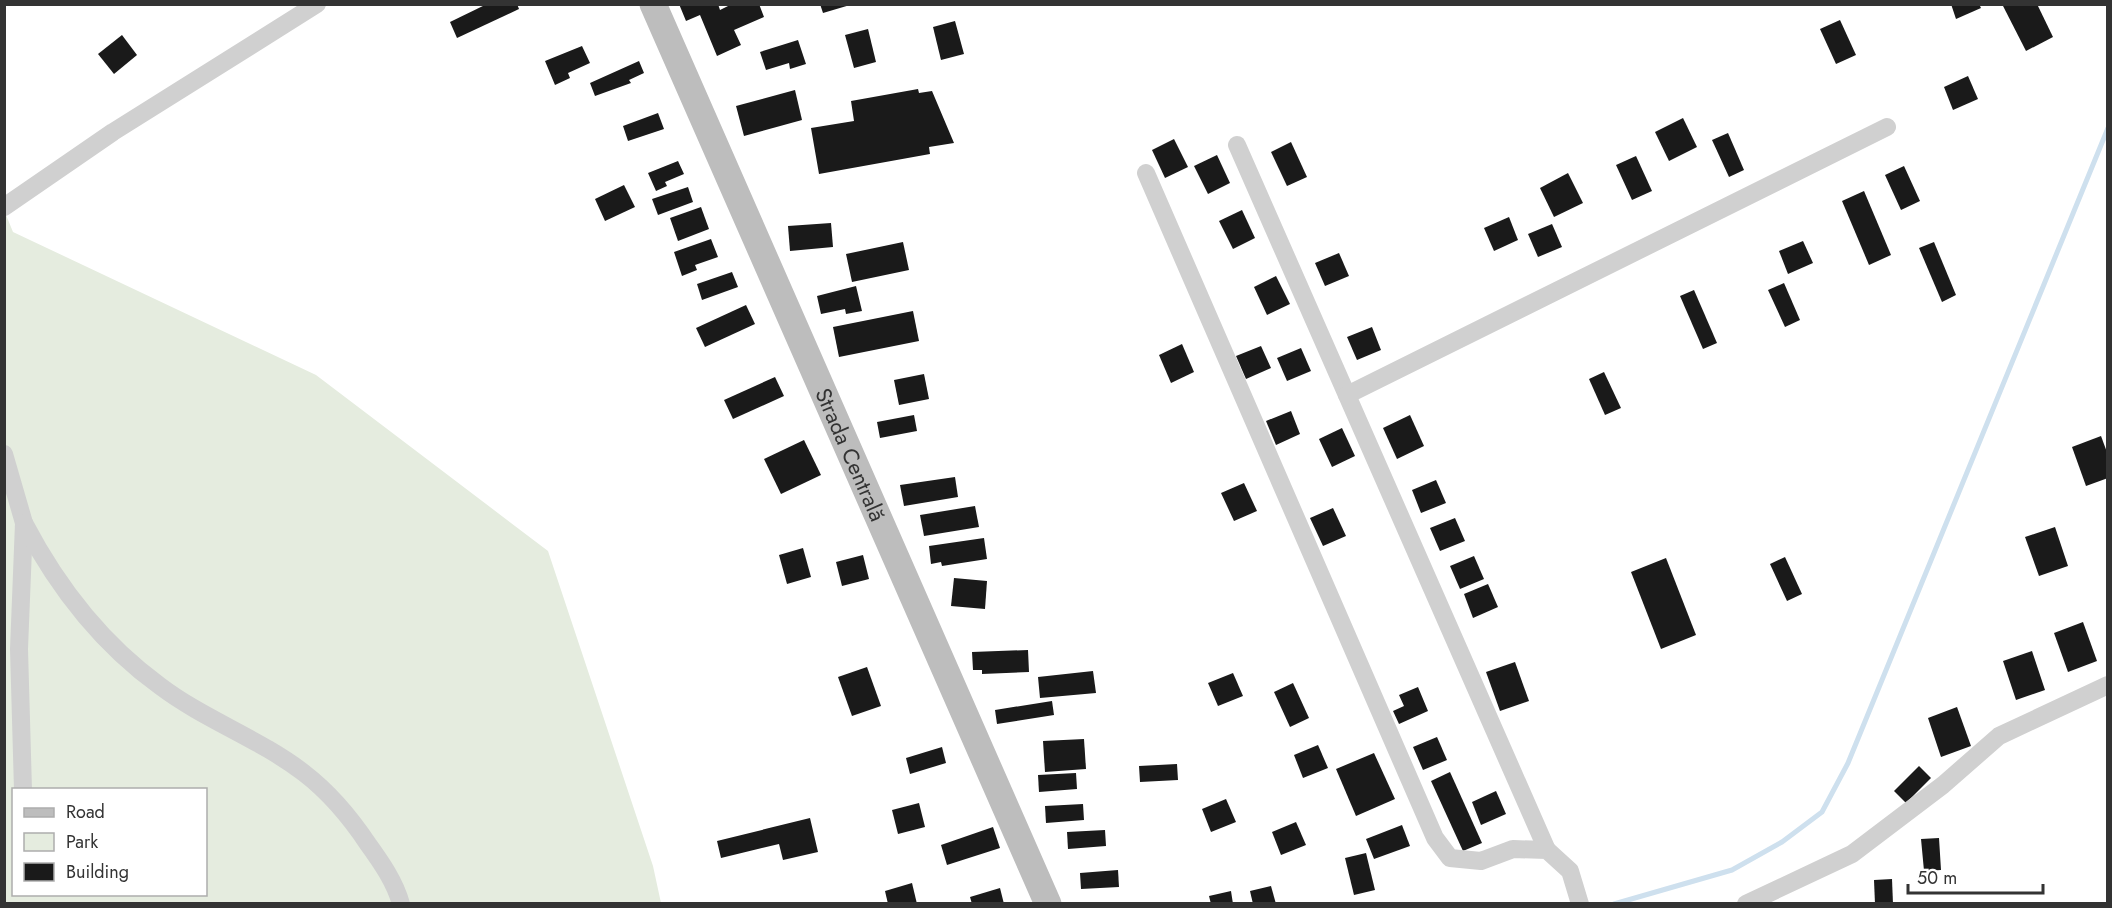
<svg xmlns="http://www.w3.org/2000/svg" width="2112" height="908" viewBox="0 0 2112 908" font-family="Jost,sans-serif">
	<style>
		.green { fill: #e5ecdf; fill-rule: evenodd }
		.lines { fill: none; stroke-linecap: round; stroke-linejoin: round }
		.stream { stroke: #cee0ee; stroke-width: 5 }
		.building { fill: #1a1a1a }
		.minor { stroke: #d0d0d0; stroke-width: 18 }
		.secondary { stroke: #bdbdbd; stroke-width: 27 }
		.labels { text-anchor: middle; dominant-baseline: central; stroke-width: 6; stroke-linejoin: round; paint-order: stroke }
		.street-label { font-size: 22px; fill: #333; stroke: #fff }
	</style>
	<rect width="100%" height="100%" fill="#fff"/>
	<!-- green -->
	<path class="green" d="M4 210 13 232 316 375 548 551 653 866 661 903H5ZM14 790H206V894H14Z"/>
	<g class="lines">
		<!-- stream -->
		<polyline class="stream" points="1614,904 1732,870 1782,842 1822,812 1848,763 2108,128"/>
	</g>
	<!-- building -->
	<g class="building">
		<polygon points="487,4 517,4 519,9 457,38 450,22"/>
		<polygon points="679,4 718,4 720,10 732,4 759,4 764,17 734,30 741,45 717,56 700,15 686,21"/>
		<polygon points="820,4 850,4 850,5 823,13"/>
		<polygon points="1951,4 1979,4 1981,8 1956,19"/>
		<polygon points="2002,4 2037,4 2053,37 2026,51"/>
		<polygon points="1840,20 1856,55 1836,64 1820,29"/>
		<polygon points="955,21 964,54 941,60 933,27"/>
		<polygon points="868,29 876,62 854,68 845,35"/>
		<polygon points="122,35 137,55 114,74 98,54"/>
		<polygon points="798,40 806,64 790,69 789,63 766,70 760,52"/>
		<polygon points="582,46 590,63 568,73 570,78 555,85 545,61"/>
		<polygon points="639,61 644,73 629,80 631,83 595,96 590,83"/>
		<polygon points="1968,76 1978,99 1953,110 1944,87"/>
		<polygon points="918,89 919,93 932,91 954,143 929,147 930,154 819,174 811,128 854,121 851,101"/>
		<polygon points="795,90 802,120 744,136 736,106"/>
		<polygon points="658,113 664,129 628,141 623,126"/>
		<polygon points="1683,118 1697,147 1669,161 1655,132"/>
		<polygon points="1728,133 1744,170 1729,177 1712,140"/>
		<polygon points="1174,139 1188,167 1165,178 1152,150"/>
		<polygon points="1291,142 1307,177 1287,186 1271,152"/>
		<polygon points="1217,155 1230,183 1208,194 1194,166"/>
		<polygon points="1636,156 1652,191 1632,200 1616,165"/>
		<polygon points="678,161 684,174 665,182 667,186 656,191 648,173"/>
		<polygon points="1904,166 1920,201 1901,210 1885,175"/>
		<polygon points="1568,173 1583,203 1554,217 1540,188"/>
		<polygon points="624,185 635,207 605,221 595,199"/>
		<polygon points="688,187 693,202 658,215 652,199"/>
		<polygon points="1864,191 1891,255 1869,265 1842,201"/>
		<polygon points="701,207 709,229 678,241 670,218"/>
		<polygon points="1242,210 1255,238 1233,249 1219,221"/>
		<polygon points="1509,217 1518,240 1494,251 1484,228"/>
		<polygon points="831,223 833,247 790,251 788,226"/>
		<polygon points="1552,224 1562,247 1538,257 1528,234"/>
		<polygon points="711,239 718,257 695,265 697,270 682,276 674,252"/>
		<polygon points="1803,241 1813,263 1788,274 1779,251"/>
		<polygon points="903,242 909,270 852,282 846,254"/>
		<polygon points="1934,242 1956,295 1942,302 1919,248"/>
		<polygon points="1339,253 1349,276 1325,286 1315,263"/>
		<polygon points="732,272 738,287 702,300 697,284"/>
		<polygon points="1276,276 1290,304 1267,315 1254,287"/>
		<polygon points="1784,283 1800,320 1785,327 1768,290"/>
		<polygon points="856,286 862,311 846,314 845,309 821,314 817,296"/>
		<polygon points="1694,290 1717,343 1703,349 1680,296"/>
		<polygon points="746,305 755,324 705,347 696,328"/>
		<polygon points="913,311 919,341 839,357 833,327"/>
		<polygon points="1372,327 1381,350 1357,360 1347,337"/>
		<polygon points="1182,344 1194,372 1171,383 1159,355"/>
		<polygon points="1261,346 1271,368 1246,379 1236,356"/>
		<polygon points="1301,348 1311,371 1287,381 1277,358"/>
		<polygon points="1604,372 1621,408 1605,415 1589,379"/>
		<polygon points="924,374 929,399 899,405 894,380"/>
		<polygon points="775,377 784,396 733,419 724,400"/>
		<polygon points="1291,411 1300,434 1276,445 1266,421"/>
		<polygon points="914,415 917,431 880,438 877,422"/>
		<polygon points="1410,415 1424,446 1397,459 1383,428"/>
		<polygon points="1342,428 1355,456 1332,467 1319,439"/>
		<polygon points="2101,436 2108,455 2108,478 2086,486 2072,447"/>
		<polygon points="804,440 821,475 781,494 764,459"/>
		<polygon points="955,477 958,497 904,506 900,485"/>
		<polygon points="1436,480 1446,503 1421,513 1412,490"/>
		<polygon points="1244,483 1257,511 1234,521 1221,493"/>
		<polygon points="975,506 979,527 924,536 920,515"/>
		<polygon points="1333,508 1346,536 1323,546 1310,518"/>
		<polygon points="1455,518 1465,541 1440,551 1430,528"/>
		<polygon points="2055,527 2068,566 2039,576 2025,537"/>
		<polygon points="984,538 987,559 942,566 941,562 931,564 929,546"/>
		<polygon points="803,548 811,577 787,584 779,555"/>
		<polygon points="863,555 869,579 842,586 836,562"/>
		<polygon points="1474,556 1484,579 1460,589 1450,566"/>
		<polygon points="1785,557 1802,594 1787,601 1770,564"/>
		<polygon points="1666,558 1696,635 1661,649 1631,572"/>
		<polygon points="954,578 987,581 985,609 951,606"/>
		<polygon points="1488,584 1498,607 1473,618 1464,594"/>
		<polygon points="2083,622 2097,661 2068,672 2054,633"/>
		<polygon points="1028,650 1029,672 982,674 982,670 973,670 972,652"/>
		<polygon points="2032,651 2045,690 2016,700 2003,661"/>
		<polygon points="1515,662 1529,701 1500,711 1486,672"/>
		<polygon points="867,667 881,706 852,716 838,677"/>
		<polygon points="1093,671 1096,693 1040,698 1038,677"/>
		<polygon points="1233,673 1243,696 1218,706 1208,683"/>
		<polygon points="1293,683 1309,718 1290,727 1274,692"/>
		<polygon points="1418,687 1428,711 1399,724 1393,711 1404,706 1399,695"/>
		<polygon points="1052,701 1054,715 997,724 995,710"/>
		<polygon points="1957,707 1971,746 1941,757 1928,718"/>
		<polygon points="1437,737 1447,760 1423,770 1413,747"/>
		<polygon points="1084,739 1086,769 1045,772 1043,741"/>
		<polygon points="1318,745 1328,768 1303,778 1294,755"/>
		<polygon points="942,747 946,763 910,774 906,758"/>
		<polygon points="1374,753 1395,799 1356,816 1336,769"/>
		<polygon points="1177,764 1178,780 1140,782 1139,766"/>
		<polygon points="1919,766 1931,778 1906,803 1894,791"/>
		<polygon points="1450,772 1482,843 1463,851 1431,781"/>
		<polygon points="1076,773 1077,789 1039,792 1038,775"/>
		<polygon points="1496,791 1506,814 1481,825 1472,802"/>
		<polygon points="1226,799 1236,822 1211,832 1202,809"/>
		<polygon points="919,803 925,827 898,834 892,810"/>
		<polygon points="1083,804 1084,820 1046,823 1045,806"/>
		<polygon points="810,818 818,852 783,860 779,844 721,858 717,841"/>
		<polygon points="1296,822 1306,845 1281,855 1272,832"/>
		<polygon points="1402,825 1410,846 1374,859 1366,839"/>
		<polygon points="993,827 1000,848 947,865 941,845"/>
		<polygon points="1105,830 1106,846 1068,849 1067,832"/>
		<polygon points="1939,838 1941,870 1924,871 1921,839"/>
		<polygon points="1366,853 1375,890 1354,895 1345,858"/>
		<polygon points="1118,870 1119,887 1081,889 1080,873"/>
		<polygon points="1892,879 1893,904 1875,904 1874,880"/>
		<polygon points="912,883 917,904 888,904 885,891"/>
		<polygon points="1271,886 1276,904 1253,904 1250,891"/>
		<polygon points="1000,888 1004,904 972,904 970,897"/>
		<polygon points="1231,891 1233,904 1211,904 1209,896"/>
	</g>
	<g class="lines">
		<!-- minor -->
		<g class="minor">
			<polyline points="1237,145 1547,850"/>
			<polyline points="1146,173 1435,838 1450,858 1481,861 1513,849 1547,850 1570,871 1580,904"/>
			<polyline points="4,207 113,132 317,4"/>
			<polyline points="1347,395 1887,127"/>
			<polyline points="4,454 24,523 19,649 23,790"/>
			<path d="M24 523C57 586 102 644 160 686 205 720 260 739 304 773 330 793 350 817 368 844 381 862 395 882 401 904"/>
			<polyline points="1746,904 1852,854 1943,785 1999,736 2108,685"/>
		</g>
		<!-- secondary -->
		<path class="secondary" id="s1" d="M653 4 1048 904"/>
	</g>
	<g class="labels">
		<!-- street labels -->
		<g class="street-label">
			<text stroke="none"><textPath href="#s1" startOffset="492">Strada Centrală</textPath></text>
		</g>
	</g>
	<!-- border -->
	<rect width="2112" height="908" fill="none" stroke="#333333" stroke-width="12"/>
	<!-- legend -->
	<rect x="12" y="788" width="195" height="108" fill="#ffffff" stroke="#adadad" stroke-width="1.5"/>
	<rect x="24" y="808" width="30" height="9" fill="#bdbdbd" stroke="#adadad" stroke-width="1.5"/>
	<text x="66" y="818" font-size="18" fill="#333333">Road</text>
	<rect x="24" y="833" width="30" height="18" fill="#e5ecdf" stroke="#adadad" stroke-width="1.5"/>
	<text x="66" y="848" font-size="18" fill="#333333">Park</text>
	<rect x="24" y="863" width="30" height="18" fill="#1a1a1a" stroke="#adadad" stroke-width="1.5"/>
	<text x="66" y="878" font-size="18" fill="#333333">Building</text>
	<!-- scale -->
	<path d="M1908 884v9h135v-9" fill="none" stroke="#333333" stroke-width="3"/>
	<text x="1917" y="884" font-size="18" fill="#333333" stroke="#ffffff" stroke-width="4.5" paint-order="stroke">50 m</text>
</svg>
